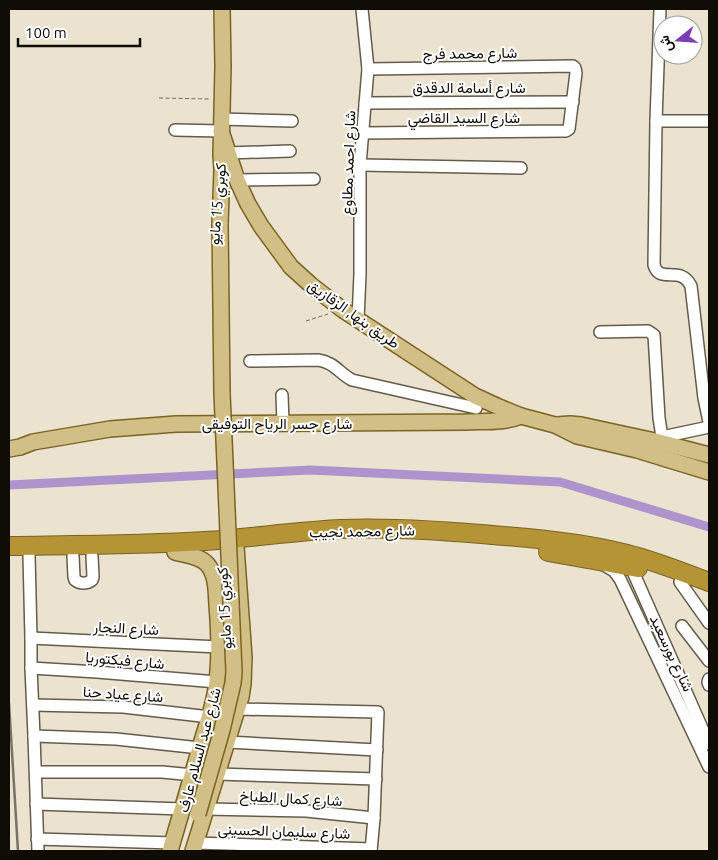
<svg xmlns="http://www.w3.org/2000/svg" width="718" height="860" viewBox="0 0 718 860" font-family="Ubuntu,Vazirmatn,sans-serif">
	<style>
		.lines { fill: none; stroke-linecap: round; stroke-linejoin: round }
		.canal { stroke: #ae94cd; stroke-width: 9 }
		.minor-casing { stroke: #635c4b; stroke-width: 14 }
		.major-casing { stroke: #7a6425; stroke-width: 18 }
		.highway-casing { stroke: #7a6425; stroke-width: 20 }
		.path { stroke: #726d61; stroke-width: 1; stroke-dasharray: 4 2.5; stroke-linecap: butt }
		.minor { stroke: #fff; stroke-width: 11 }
		.major { stroke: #d2bf86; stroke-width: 15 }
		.highway { stroke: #b49435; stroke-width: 18 }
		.rail { stroke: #777265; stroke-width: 2.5 }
		.major-bridge-casing { stroke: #7a6425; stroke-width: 18; stroke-linecap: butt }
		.major-bridge { stroke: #d2bf86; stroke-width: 15 }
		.labels { text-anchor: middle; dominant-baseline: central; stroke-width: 4; stroke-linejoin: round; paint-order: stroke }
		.street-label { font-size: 15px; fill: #0f0c06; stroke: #fff }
	</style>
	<rect width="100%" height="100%" fill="#ebe3cf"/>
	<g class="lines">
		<!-- canal -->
		<polyline class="canal" points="9,485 310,470 560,482 709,527"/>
		<!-- minor casing -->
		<g class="minor-casing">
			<g id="minor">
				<path d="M660 9 656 121 654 265C660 285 680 264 691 286L704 398 709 422"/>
				<polyline points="365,103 573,102"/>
				<polyline points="221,119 292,121"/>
				<polyline points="656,121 709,121"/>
				<polyline points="175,130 221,131"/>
				<polyline points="363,133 566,131 569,129 576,73 575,68 573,66 368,69"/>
				<polyline points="228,153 290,151"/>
				<polyline points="360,165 521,168"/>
				<polyline points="237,180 314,179"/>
				<polyline points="358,320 360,274 360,165 368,69 362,9"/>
				<polyline points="600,332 648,331 654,335 659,418 662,437"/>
				<path d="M250 361 318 360C334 362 339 373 352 380L476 408"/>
				<polyline points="282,395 283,423"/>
				<polyline points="661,442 662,437 709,427"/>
				<polyline points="29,555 31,638 31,668 34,736 38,851"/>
				<path d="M73 556 74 577 75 580C80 584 87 584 92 580L93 577 92 556"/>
				<polyline points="604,565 614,571 620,579 709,767"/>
				<polyline points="631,567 709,744"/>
				<polyline points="680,582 709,623"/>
				<polyline points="682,626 709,661"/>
				<polyline points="31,638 219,647"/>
				<polyline points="31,668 97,672 217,682"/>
				<polyline points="709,679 708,682 709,685"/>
				<polyline points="33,705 123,707 210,717"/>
				<polyline points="238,709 378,712 374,818 371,851"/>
				<polyline points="34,736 116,739 200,748"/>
				<polyline points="227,742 377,750"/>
				<polyline points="36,772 162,772 193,775"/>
				<polyline points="218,774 376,779"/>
				<polyline points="36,804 183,809"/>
				<polyline points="206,809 306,811 374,818"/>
				<polyline points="37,839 173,843"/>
				<polyline points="196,843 371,849"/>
			</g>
		</g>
		<!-- major casing -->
		<g class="major-casing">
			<g id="major">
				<polyline points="221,131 237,180 248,204 261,226 291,267 311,285 343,310 475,396 499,407 521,416 555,425 577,436 637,450 709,472"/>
				<polyline points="220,224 222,170 221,155 223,66 222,9"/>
				<polyline points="557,425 570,424 581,425 655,441 709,455"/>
				<path d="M9 449 20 447 33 442 110 429 176 424 466 422C484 421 504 423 521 416"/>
				<path d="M170 851C180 817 190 782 200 748 206 726 215 704 217 681 220 656 219 630 217 605 216 591 217 575 207 564 200 556 186 555 175 552"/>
				<polyline points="193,851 241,697 243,684 244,657 236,547"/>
			</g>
		</g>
		<!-- highway casing -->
		<g class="highway-casing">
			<g id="highway">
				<path d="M9 546C74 545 140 545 205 541 251 538 296 531 341 529 395 527 450 531 504 536 544 539 588 544 627 554 655 561 682 572 709 582"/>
				<polyline points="548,552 638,568"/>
			</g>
		</g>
		<!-- path -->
		<g class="path">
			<polyline points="159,98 211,99"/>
			<polyline points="306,321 328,314"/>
		</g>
		<!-- minor -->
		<use href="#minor" class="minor"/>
		<!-- major -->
		<use href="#major" class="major"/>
		<!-- highway -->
		<use href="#highway" class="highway"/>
		<!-- rail -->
		<polyline class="rail" points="9,703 18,851"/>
		<!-- major-bridge casing -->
		<g class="major-bridge-casing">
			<polyline id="major-bridge" points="198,814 222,730 233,683 234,672 222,393 220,224"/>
		</g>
		<!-- major-bridge -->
		<use href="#major-bridge" class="major-bridge"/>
	</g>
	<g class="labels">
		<!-- street labels -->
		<g class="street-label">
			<text transform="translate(470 53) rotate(-1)">شارع محمد فرج</text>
			<text x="469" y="87">شارع أسامة الدقدق</text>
			<text x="464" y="117">شارع السيد القاضي</text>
			<text transform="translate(348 163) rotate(-88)">شارع احمد مطاوع</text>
			<text transform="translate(217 204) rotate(-85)">كوبري 15 مايو</text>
			<text transform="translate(354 314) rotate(35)">طريق بنها, الزقازيق</text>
			<text x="277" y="423">شارع جسر الرياح التوفيقى</text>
			<text transform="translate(362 531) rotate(-1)">شارع محمد نجيب</text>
			<text transform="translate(224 608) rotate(-93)">كوبري 15 مايو</text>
			<text transform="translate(126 628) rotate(3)">شارع النجار</text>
			<text transform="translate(672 653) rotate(65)">شارع بورسعيد</text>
			<text transform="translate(125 660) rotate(5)">شارع فيكتوريا</text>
			<text transform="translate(123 694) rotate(4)">شارع عياد حنا</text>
			<text transform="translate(199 750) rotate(-75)">شارع عبد السلام عارف</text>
			<text transform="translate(291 798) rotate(3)">شارع كمال الطباخ</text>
			<text transform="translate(284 831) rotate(2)">شارع سليمان الحسينى</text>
		</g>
	</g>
	<!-- border -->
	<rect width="718" height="860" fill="none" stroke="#0f0c06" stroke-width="20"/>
	<!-- north arrow -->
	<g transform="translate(678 40) rotate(253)"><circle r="24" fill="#ffffff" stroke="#9f9e9b"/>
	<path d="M0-4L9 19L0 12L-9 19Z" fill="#7c3eb3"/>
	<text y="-8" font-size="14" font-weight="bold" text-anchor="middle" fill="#0f0c06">ش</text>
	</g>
	<!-- scale -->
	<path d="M18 38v8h122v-8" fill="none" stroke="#0f0c06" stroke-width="2.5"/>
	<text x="25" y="38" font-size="15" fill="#0f0c06" stroke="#ffffff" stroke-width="4" paint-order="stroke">100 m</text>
</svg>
